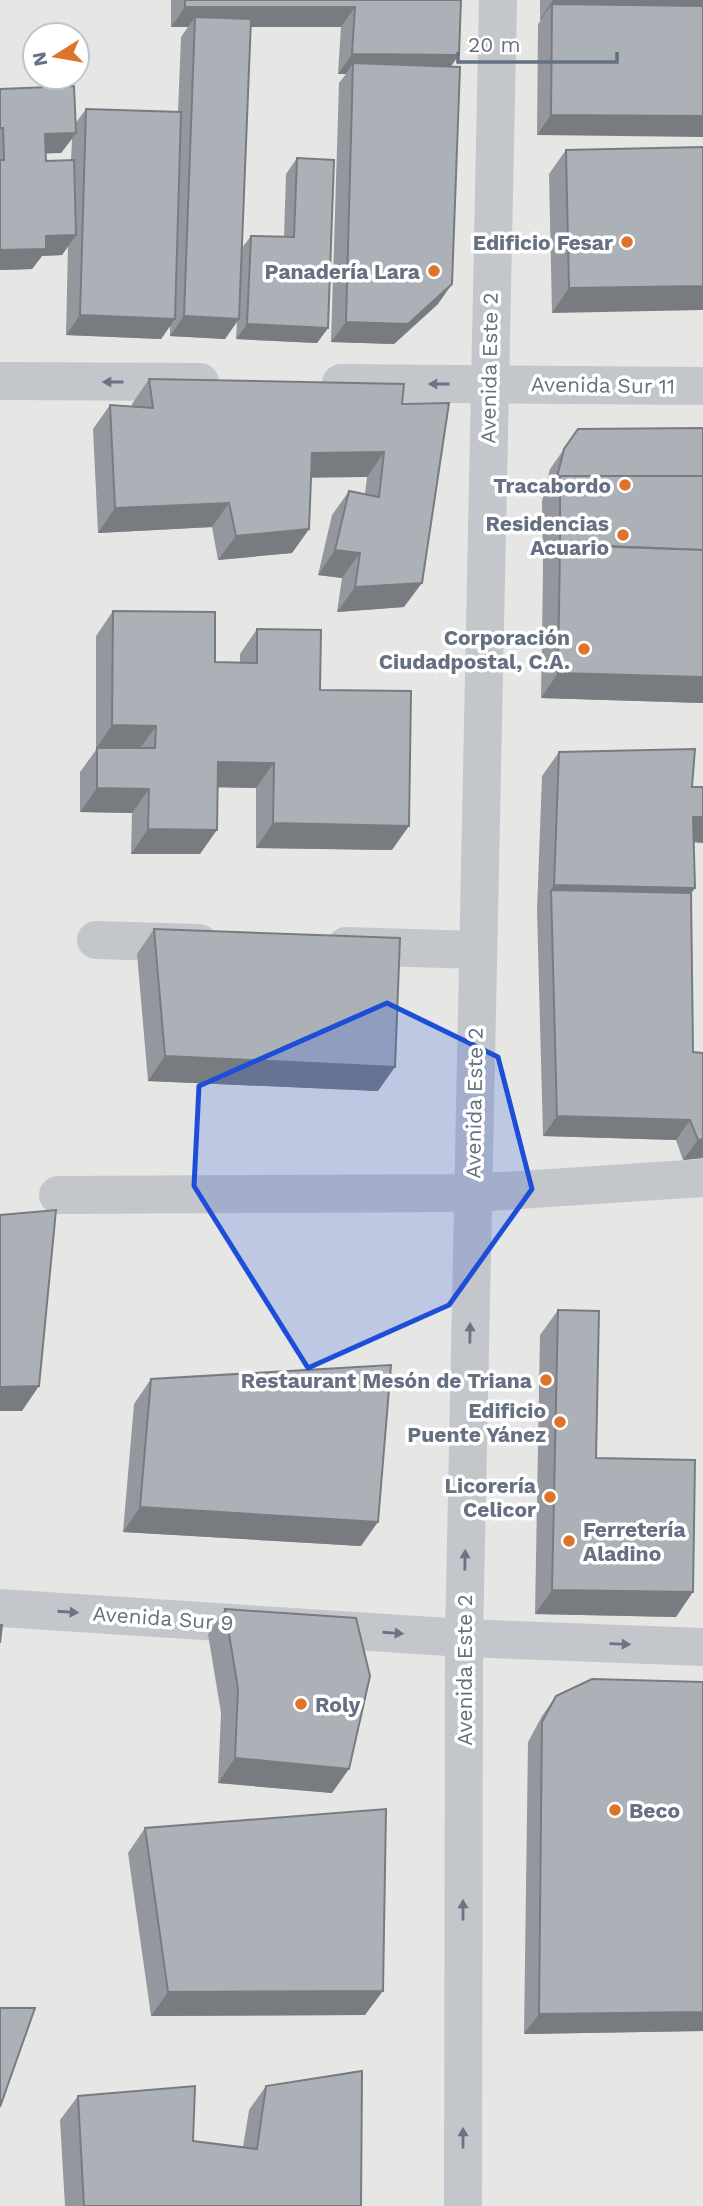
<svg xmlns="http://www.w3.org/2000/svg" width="703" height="2206" viewBox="0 0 703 2206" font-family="'Work Sans',sans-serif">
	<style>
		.built { fill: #e6e6e5; fill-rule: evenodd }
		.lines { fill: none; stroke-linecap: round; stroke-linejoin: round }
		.minor { stroke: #c3c6ca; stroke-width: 38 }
		.wall { fill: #94989e; fill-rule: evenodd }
		.shaded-wall { fill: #787c81 }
		.building { fill: #acb1b8; stroke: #787c81; stroke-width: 2 }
		.oneway { fill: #6a7486 }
		.marked { fill: #1d4ed8; fill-opacity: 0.2; stroke: #1d4ed8; stroke-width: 5; stroke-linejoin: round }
		.poi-dot { fill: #de732a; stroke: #fff; stroke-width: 2.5 }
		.labels { text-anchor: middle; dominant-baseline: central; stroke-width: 7; stroke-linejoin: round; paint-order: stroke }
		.poi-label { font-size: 21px; font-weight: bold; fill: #657082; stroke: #fff; text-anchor: end }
		.street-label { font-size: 21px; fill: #657082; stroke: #fff }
	</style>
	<rect width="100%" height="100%" fill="#f5f6f2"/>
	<!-- built -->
	<path class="built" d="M0 0H703V2206H0ZM35 35H77V77H35Z"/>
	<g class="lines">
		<!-- minor -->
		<g class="minor">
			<polyline points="0,381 200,382"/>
			<polyline points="341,383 703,386"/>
			<polyline points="96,940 199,943"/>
			<polyline points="346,946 477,950"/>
			<polyline points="58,1195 473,1193 703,1178"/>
			<polyline points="0,1608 464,1638 703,1647"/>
			<polyline points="463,2206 464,1638 498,0"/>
		</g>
	</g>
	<!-- wall -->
	<g class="wall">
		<path d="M171 0H461L451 67 438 304 394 344 331 342 339 83 346 74H338L341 27H251L241 249 251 236 284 237 286 174 297 158 328 328 317 343 236 339 237 321 225 339 170 336V326L161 339 66 335 68 246 62 255 42 256 32 269 0 270V89L75 124 86 109 178 112 181 37 188 27H171ZM72 139 71 160 46 161V153H61Z"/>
		<polygon points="540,0 703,0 537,135 538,24 541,20 540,20"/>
		<polygon points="703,147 552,313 549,174 566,150"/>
		<polygon points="149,379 402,404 404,607 337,612 342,578 318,575 332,515 349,491 365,494 367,477 311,477 309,529 292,553 218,560 212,527 98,533 93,429 110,405 132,406 132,404"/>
		<polygon points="578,429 703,703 541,698 543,569 542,501 550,469"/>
		<polygon points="113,611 215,662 240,662 240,654 257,629 320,690 392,850 256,848 256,788 218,787 200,854 131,854 132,813 80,812 80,772 96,750 96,636"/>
		<polygon points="559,752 692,787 695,888 691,893 693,1052 703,1158 683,1160 676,1140 543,1136 537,910 542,776"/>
		<polygon points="154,929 378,1091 148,1081 137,954"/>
		<polygon points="558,1310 596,1458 676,1617 535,1614 540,1335"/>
		<polygon points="151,1379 361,1546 123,1532 134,1404"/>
		<polygon points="225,1609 332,1793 218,1783 221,1713 208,1634"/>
		<polygon points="556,1696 703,2031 524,2034 528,1742 542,1716"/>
		<polygon points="145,1828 365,2015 151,2016 128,1853"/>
		<polygon points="266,2086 361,2206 65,2206 60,2120 78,2096 193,2141 243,2147 249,2110"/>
	</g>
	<!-- shaded-wall -->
	<g class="shaded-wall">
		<polygon points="553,0 703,0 703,20 552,4 541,20 540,20"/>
		<polygon points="185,7 355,7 341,27 195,27 195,17 188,27 171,27"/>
		<polygon points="352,54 459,55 445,75 353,63 346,74 338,74"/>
		<polygon points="551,115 703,116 703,137 537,135"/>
		<polygon points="76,133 61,153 31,154 45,134"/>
		<polygon points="76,235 62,255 42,256 32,269 0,270 0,250 46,236"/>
		<polygon points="452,284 438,304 394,344 331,342 346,322"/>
		<polygon points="703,286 703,310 552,313 569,288"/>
		<polygon points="80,315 175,319 161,339 66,335"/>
		<polygon points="184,316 239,319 225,339 170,336"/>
		<polygon points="247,324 328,328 317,343 236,339"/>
		<polygon points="384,452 367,477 294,478 312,453"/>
		<polygon points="229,503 212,527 98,533 115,508"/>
		<polygon points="309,529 292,553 218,560 236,536"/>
		<polygon points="335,550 360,553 342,578 318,575"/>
		<polygon points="422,583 404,607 337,612 355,587"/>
		<polygon points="558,673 703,677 703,703 541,698"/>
		<polygon points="112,725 156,726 139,750 97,748 95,750"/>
		<polygon points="218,762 274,763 256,788 201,787"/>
		<polygon points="97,788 149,789 132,813 80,812"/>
		<polygon points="693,817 703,817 703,843 676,841"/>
		<polygon points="273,823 409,826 392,850 256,848"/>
		<polygon points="148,829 217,830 200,854 131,854"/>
		<polygon points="554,885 695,888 677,913 551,890"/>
		<polygon points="165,1056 395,1067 378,1091 148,1081"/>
		<polygon points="557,1116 690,1120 676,1140 543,1136"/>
		<polygon points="703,1139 703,1158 683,1160 698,1140"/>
		<polygon points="39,1386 22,1411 0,1411 0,1387"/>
		<polygon points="140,1507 378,1522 361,1546 123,1532"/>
		<polygon points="552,1590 693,1592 676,1617 535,1614"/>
		<polygon points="235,1758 349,1769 332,1793 218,1783"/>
		<polygon points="383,1991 365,2015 151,2016 168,1992"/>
		<polygon points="703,2012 703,2031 524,2034 539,2014"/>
	</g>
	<!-- building -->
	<g class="building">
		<polygon points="185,0 461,0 459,55 352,54 355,7 185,7"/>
		<polygon points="552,4 703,6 703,116 551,115"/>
		<polygon points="195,17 251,19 239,319 184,316"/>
		<polygon points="353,63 460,67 452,284 408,324 346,322"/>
		<polygon points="74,86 76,133 45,134 46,161 74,160 76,235 46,236 46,249 0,250 0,160 4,160 3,128 0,128 0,89"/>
		<polygon points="86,109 181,112 175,319 80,315"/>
		<polygon points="703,147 703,286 569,288 566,150"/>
		<polygon points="297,158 334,160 328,328 247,324 251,236 294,237"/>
		<polygon points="149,379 404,384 402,404 449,403 422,583 355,587 360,553 335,550 349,491 379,497 384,452 312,453 309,529 236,536 229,503 115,508 110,405 153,408"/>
		<polygon points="703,428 703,476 560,476 556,481 564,449 578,429"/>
		<polygon points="560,476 703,476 703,550 560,544"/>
		<polygon points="560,545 703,550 703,677 558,673"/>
		<polygon points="113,611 215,612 215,662 257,663 257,629 321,630 320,690 411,691 409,826 273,823 274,763 218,762 217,830 148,829 149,789 97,788 97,748 155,748 156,726 112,725"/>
		<polygon points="695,749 692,787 703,787 703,817 693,817 695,888 554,885 559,752"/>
		<polygon points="551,890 691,893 693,1052 703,1053 703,1139 698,1140 690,1120 557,1116"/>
		<polygon points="154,929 400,938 395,1067 165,1056"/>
		<polygon points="56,1210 39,1386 0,1387 0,1215"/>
		<polygon points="558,1310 599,1311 596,1458 695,1460 693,1592 552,1590"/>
		<polygon points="391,1365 378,1522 140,1507 151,1379"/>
		<polygon points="225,1609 356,1618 370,1676 349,1769 235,1758 238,1689"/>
		<polygon points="0,1625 2,1625 0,1643"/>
		<polygon points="592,1679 703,1682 703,2012 539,2014 542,1722 556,1696"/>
		<polygon points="386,1809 383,1991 168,1992 145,1828"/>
		<polygon points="0,2008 35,2008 0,2107"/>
		<polygon points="362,2071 361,2206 84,2206 78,2096 195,2086 193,2141 257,2149 266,2086"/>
	</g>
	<!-- one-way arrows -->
	<defs><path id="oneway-solid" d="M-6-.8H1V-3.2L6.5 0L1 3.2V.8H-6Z" transform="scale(1.75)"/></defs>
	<g class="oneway">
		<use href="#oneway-solid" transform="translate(113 382) rotate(-180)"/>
		<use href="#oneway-solid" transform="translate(439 384) rotate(-180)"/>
		<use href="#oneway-solid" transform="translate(470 1333) rotate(-89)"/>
		<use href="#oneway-solid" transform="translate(465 1560) rotate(-89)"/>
		<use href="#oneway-solid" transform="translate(68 1612) rotate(4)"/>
		<use href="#oneway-solid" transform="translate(393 1633) rotate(4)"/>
		<use href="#oneway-solid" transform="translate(620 1644) rotate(2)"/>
		<use href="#oneway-solid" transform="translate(463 1910) rotate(-90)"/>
		<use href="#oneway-solid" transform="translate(463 2138) rotate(-90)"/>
	</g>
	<!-- marked area -->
	<path class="marked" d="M387 1003 498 1057 532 1189 449 1305 308 1368 194 1186 199 1086Z"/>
	<!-- markers -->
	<g class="poi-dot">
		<circle cx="627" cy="242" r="7"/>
		<circle cx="434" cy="271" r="7"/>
		<circle cx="625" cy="485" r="7"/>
		<circle cx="623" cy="535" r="7"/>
		<circle cx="584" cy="649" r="7"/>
		<circle cx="546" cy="1380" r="7"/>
		<circle cx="560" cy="1422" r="7"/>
		<circle cx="550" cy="1497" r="7"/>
		<circle cx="569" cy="1541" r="7"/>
		<circle cx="301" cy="1704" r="7"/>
		<circle cx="615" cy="1810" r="7"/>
	</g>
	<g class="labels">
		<!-- poi labels -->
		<g class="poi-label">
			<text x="613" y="242">Edificio Fesar</text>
			<text x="420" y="271">Panadería Lara</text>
			<text x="611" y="485">Tracabordo</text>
			<text x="609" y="523">Residencias<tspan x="609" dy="24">Acuario</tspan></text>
			<text x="570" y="637">Corporación<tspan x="570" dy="24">Ciudadpostal, C.A.</tspan></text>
			<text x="532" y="1380">Restaurant Mesón de Triana</text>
			<text x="546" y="1410">Edificio<tspan x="546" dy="24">Puente Yánez</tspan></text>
			<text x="536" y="1485">Licorería<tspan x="536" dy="24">Celicor</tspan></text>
			<text x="583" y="1529" text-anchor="start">Ferretería<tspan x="583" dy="24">Aladino</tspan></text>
			<text x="315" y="1704" text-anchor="start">Roly</text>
			<text x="629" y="1810" text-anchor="start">Beco</text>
		</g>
		<!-- street labels -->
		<g class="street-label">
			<text transform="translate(489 368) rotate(-89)">Avenida Este 2</text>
			<text transform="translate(603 385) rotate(1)">Avenida Sur 11</text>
			<text transform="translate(474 1103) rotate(-89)">Avenida Este 2</text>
			<text transform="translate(163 1618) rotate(4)">Avenida Sur 9</text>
			<text transform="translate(464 1670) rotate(-90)">Avenida Este 2</text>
		</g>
	</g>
	<!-- north arrow -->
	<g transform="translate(56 56) rotate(259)"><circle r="33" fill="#ffffff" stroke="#c1c6cd" stroke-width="2"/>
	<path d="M0-5L12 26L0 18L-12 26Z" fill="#de732a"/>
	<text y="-10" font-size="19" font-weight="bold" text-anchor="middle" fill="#657082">N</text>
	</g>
	<!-- scale -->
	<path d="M458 52v10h159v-10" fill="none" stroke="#657082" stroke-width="3.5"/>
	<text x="468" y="52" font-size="21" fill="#657082" stroke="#ffffff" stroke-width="5" paint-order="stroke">20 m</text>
</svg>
